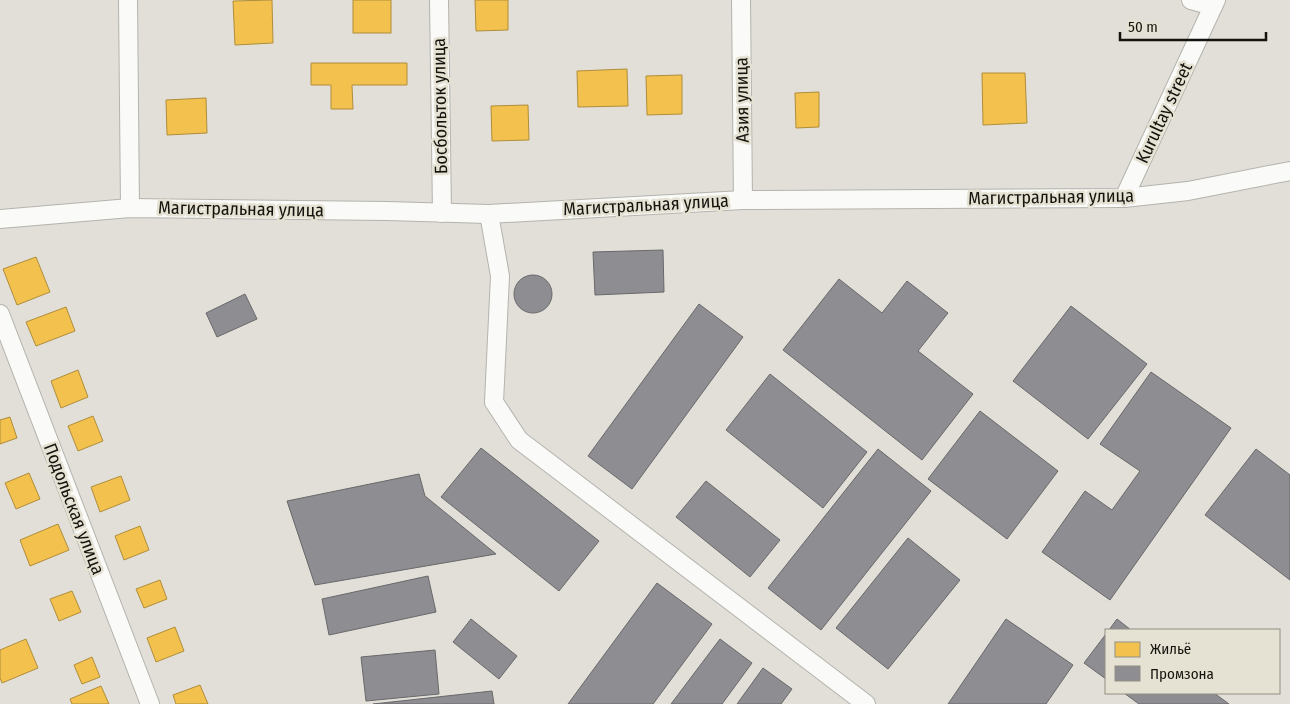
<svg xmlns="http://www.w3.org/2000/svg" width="1290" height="704" viewBox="0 0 1290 704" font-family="'Fira Sans Condensed',sans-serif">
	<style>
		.homes { fill: #f2c14e; stroke: #b08d3b }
		.industry { fill: #8d8d92; stroke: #69686a }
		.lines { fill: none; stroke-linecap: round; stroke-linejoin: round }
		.street-casing { stroke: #b4b3ad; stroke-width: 20 }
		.street { stroke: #fafaf9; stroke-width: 18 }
		.labels { text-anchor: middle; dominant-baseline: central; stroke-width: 5; stroke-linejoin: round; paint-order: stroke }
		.street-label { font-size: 18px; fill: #15130e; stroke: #e5e2d3 }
	</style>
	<rect width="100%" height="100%" fill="#e1dfd7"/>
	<!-- homes -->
	<g class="homes">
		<polygon points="272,0 273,43 235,45 233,1"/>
		<rect x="353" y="0" width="38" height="33"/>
		<polygon points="475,0 508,0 508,30 476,31"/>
		<polygon points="311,63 407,63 407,85 352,85 353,109 331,109 331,85 311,85"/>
		<polygon points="627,69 628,106 578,107 577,71"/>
		<polygon points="982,73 1025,73 1027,123 983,125"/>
		<polygon points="682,75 682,114 647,115 646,76"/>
		<polygon points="819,92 819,127 796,128 795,93"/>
		<polygon points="206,98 207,133 167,135 166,100"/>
		<polygon points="528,105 529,140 492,141 491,106"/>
		<polygon points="36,257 50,292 17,305 3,269"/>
		<polygon points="66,307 75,331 36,346 26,322"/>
		<polygon points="78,370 88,397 61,408 51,381"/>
		<polygon points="93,416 103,441 78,451 68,426"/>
		<polygon points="10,417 17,438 0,444 0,420"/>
		<polygon points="29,473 40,499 16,509 5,483"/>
		<polygon points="121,476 130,500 100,512 91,487"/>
		<polygon points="58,524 69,550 30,566 20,540"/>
		<polygon points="140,526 149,550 124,560 115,536"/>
		<polygon points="160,580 167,599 144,608 136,589"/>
		<polygon points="72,591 81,612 59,621 50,599"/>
		<polygon points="175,627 184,651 156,662 147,638"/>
		<polygon points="26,639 38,668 2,683 0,678 0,650"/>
		<polygon points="92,657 100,677 82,684 74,665"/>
		<polygon points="200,685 208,704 176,704 173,695"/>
		<polygon points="101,686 109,704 72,704 70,699"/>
	</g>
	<!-- industry -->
	<g class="industry">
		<polygon points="663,250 664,292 595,295 593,252"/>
		<circle cx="533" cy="294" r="19"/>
		<polygon points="839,279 882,313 907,281 948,313 918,351 973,394 922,460 783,350"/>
		<polygon points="245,294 257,319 217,337 206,313"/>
		<polygon points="699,304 743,337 632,489 588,456"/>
		<polygon points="1071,306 1147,364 1088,439 1013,381"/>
		<polygon points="1151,372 1231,428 1110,600 1042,552 1085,491 1112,510 1140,471 1100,444"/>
		<polygon points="770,374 867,452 823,508 726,430"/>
		<polygon points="980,411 1058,471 1007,539 928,479"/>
		<polygon points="481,448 599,541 559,591 441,497"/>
		<polygon points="878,449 931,491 821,630 768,588"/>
		<polygon points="1256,449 1290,475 1290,580 1205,515"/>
		<polygon points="419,474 425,496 496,554 315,585 287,501"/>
		<polygon points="706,481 780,540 750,577 676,517"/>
		<polygon points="908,538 960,580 888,669 836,628"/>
		<polygon points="428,576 436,612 329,635 322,599"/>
		<polygon points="657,583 712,624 653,704 568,704"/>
		<polygon points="471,619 517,656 499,679 453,642"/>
		<polygon points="1006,619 1073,665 1046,704 948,704"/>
		<polygon points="1117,619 1131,630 1109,630"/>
		<polygon points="1106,634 1106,679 1084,663"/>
		<polygon points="720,639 752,663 722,704 671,704"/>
		<polygon points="435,650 439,694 366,701 361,657"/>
		<polygon points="763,668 792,689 781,704 737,704"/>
		<polygon points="492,691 494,704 373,704"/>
		<polygon points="1124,693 1214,693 1229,704 1139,704"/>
	</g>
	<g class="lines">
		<!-- street casing -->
		<g class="street-casing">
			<g id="street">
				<polyline points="128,0 130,208"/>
				<polyline points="439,0 442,213"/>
				<polyline points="741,0 743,200"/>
				<polyline points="1191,0 1213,6"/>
				<polyline points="1124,198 1216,0"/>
				<polyline points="489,214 500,276 494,402 519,440 866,704"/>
				<polyline points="0,219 130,208 387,211 489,214 743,200 1124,198 1188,191 1290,171"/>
				<polyline points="0,314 150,704"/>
			</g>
		</g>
		<!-- street -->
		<use href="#street" class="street"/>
	</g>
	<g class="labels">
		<!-- street labels -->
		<g class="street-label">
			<text transform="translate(742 100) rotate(-91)">Азия улица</text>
			<text transform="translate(440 106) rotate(-91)">Босбольток улица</text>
			<text transform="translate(1164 113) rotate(-65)">Kurultay street</text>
			<text transform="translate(1051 197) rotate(-1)">Магистральная улица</text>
			<text transform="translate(646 205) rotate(-3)">Магистральная улица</text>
			<text transform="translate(241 209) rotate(1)">Магистральная улица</text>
			<text transform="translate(74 509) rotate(69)">Подольская улица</text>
		</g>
	</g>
	<!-- legend -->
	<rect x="1105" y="629" width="175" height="65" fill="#e5e2d3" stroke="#928f84"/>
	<rect x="1115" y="642" width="25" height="15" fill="#f2c14e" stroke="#928f84"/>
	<text x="1150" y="654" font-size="15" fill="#15130e">Жильё</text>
	<rect x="1115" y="666" width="25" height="15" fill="#8d8d92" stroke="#928f84"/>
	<text x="1150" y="679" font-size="15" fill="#15130e">Промзона</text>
	<!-- scale -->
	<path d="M1120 32v8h146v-8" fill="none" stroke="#15130e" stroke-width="2.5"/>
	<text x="1128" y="32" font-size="15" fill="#15130e" stroke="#e5e2d3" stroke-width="4" paint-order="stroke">50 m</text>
</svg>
